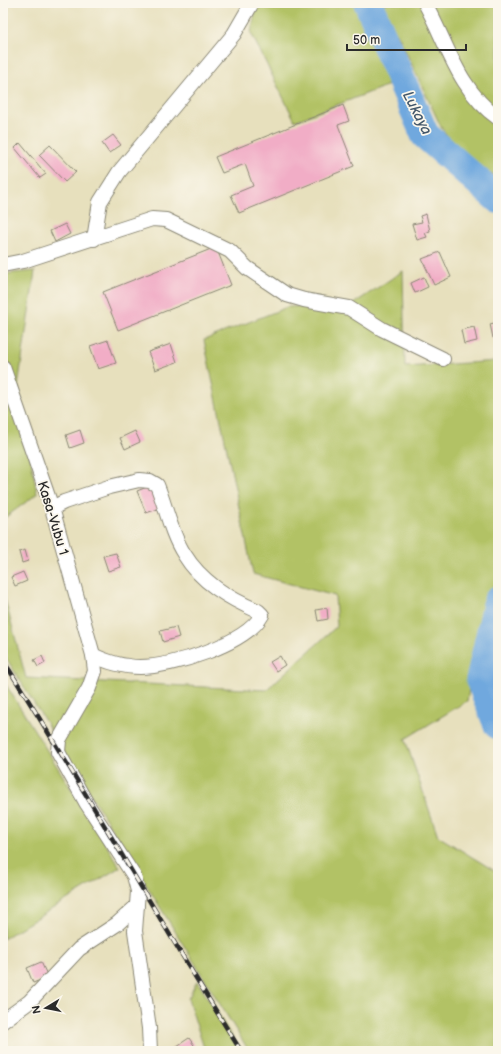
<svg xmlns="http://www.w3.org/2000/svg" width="501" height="1054" viewBox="0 0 501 1054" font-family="'Balsamiq Sans',sans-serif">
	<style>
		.green { fill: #b2c265; stroke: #6e7648 }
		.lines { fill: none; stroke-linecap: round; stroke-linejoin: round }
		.river { stroke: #6fa8de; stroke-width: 29 }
		.building { fill: #f1adc6 }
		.minor-casing { stroke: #898674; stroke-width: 16 }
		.minor { stroke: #fff; stroke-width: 14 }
		.rail-casing { stroke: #2b2b2b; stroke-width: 4.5 }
		.rail { stroke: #fbf7ec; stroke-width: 3; stroke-dasharray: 9; stroke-linecap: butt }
		.labels { text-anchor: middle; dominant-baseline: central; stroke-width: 3.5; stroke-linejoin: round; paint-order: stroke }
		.street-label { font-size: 14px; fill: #2b2b2b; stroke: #fbf7ec }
		.water-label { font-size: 15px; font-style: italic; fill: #43576a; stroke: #fbf7ec }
	</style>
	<rect width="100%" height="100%" fill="#fbf7ec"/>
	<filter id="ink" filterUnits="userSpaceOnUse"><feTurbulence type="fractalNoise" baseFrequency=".025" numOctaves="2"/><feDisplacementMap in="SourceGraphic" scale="8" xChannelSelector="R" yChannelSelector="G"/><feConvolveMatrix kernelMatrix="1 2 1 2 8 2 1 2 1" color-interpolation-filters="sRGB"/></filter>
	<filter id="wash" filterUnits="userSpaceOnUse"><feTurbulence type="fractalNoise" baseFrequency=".012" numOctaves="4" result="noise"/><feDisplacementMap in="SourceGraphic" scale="16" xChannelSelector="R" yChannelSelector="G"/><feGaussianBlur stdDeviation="0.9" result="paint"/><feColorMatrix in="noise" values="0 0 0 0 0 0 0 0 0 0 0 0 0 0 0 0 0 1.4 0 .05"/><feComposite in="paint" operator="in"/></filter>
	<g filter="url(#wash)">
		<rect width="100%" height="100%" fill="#e7e0bd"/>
		<!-- green -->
		<g class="green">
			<polygon points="257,3 355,3 361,10 389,85 295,121 251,33"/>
			<polygon points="374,3 498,3 498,182 493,174 474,169 442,129 398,35"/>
			<polygon points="35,271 18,386 37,494 3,519 3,274"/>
			<polygon points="403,271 405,367 498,361 498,580 484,601 467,701 405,739 438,836 498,873 498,1051 249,1051 3,653 3,592 26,678 266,690 337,626 335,596 253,574 204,340 287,307 353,304"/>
			<polygon points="3,680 120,867 3,939"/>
			<polygon points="197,981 241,1051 205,1051 188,999"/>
		</g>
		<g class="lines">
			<!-- river -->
			<g class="river">
				<polyline points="368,3 425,135 498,199"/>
				<polyline points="498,600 480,680 498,725"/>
			</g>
		</g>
		<g id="blocks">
			<!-- building -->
			<g class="building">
				<polygon points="343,105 349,121 338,125 354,166 239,213 231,195 253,186 245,164 222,173 215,157"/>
				<polygon points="113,135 121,145 109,153 102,143"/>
				<polygon points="20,143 46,174 40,178 15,148"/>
				<polygon points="50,145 76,172 65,182 39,155"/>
				<polygon points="426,214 430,231 425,233 427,237 417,240 412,224 422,222 420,216"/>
				<polygon points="65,224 70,234 55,242 50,231"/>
				<polygon points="216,247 231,285 118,330 103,292"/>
				<polygon points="440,252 451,277 434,285 422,259"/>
				<polygon points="424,277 428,287 415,293 411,283"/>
				<polygon points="498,322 498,337 493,338 490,324"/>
				<polygon points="474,327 477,341 464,344 461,330"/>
				<polygon points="108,340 116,363 98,369 90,346"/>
				<polygon points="171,344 177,362 155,370 148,352"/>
				<polygon points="80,430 84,443 70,448 66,435"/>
				<polygon points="135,431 140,442 125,449 120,438"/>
				<polygon points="152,485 161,508 146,513 137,491"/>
				<polygon points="25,550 28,561 22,563 19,552"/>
				<polygon points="116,553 121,567 108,571 103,556"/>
				<polygon points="23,572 27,581 15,586 11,577"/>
				<polygon points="327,608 328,619 318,621 316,610"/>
				<polygon points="176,627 179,637 163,642 160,631"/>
				<polygon points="42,656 45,663 38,667 34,660"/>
				<polygon points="280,656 285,665 276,671 270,662"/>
				<polygon points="41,962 48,977 33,983 27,968"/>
				<polygon points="189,1038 198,1051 172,1051 171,1050"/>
			</g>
		</g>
	</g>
	<g filter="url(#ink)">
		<use href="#blocks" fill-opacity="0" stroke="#898674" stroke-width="1"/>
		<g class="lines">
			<!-- minor casing -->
			<g class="minor-casing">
				<g id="minor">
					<path d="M425 3C447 43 459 91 498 118"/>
					<polyline points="94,239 100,202 119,172 234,34 252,3"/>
					<polyline points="3,265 23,261 152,219 166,220 230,251 247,268 287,295 304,300 349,308 382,329 443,359"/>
					<polyline points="3,367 52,508 93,655 95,671 89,688 59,740 58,752 87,804 134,876 138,891 135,931 149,1028 150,1051"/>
					<path d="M52 508 64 502 109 487 139 480 150 481 157 485C166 507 171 534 184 554 201 582 228 598 258 611L262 615C246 644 172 667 140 667 125 667 106 662 93 655"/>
					<polyline points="3,1021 29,1002 79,949 117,924 137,906"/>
				</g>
			</g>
			<!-- minor -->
			<use href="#minor" class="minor"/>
			<!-- rail casing -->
			<g class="rail-casing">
				<path id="rail" d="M3 660C85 789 160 922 241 1051"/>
			</g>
			<!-- rail -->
			<use href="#rail" class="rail"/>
		</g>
	</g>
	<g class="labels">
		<!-- street labels -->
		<g class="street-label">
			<text transform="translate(53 518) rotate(73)">Kasa-Vubu 1</text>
		</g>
		<!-- water labels -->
		<g class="water-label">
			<text transform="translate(417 113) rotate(63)">Lukaya</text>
		</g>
	</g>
	<!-- margin -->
	<rect width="501" height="1054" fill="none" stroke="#fbf7ec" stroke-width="16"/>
	<!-- north arrow -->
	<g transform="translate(46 1008) rotate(260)" stroke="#fbf7ec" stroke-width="3" paint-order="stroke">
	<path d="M0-3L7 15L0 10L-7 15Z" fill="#2b2b2b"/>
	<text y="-6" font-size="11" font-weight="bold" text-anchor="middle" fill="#2b2b2b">N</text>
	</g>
	<!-- scale -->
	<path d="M347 44v6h119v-6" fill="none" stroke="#2b2b2b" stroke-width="2"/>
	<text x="353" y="44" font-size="12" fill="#2b2b2b" stroke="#fbf7ec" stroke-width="3" paint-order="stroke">50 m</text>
</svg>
